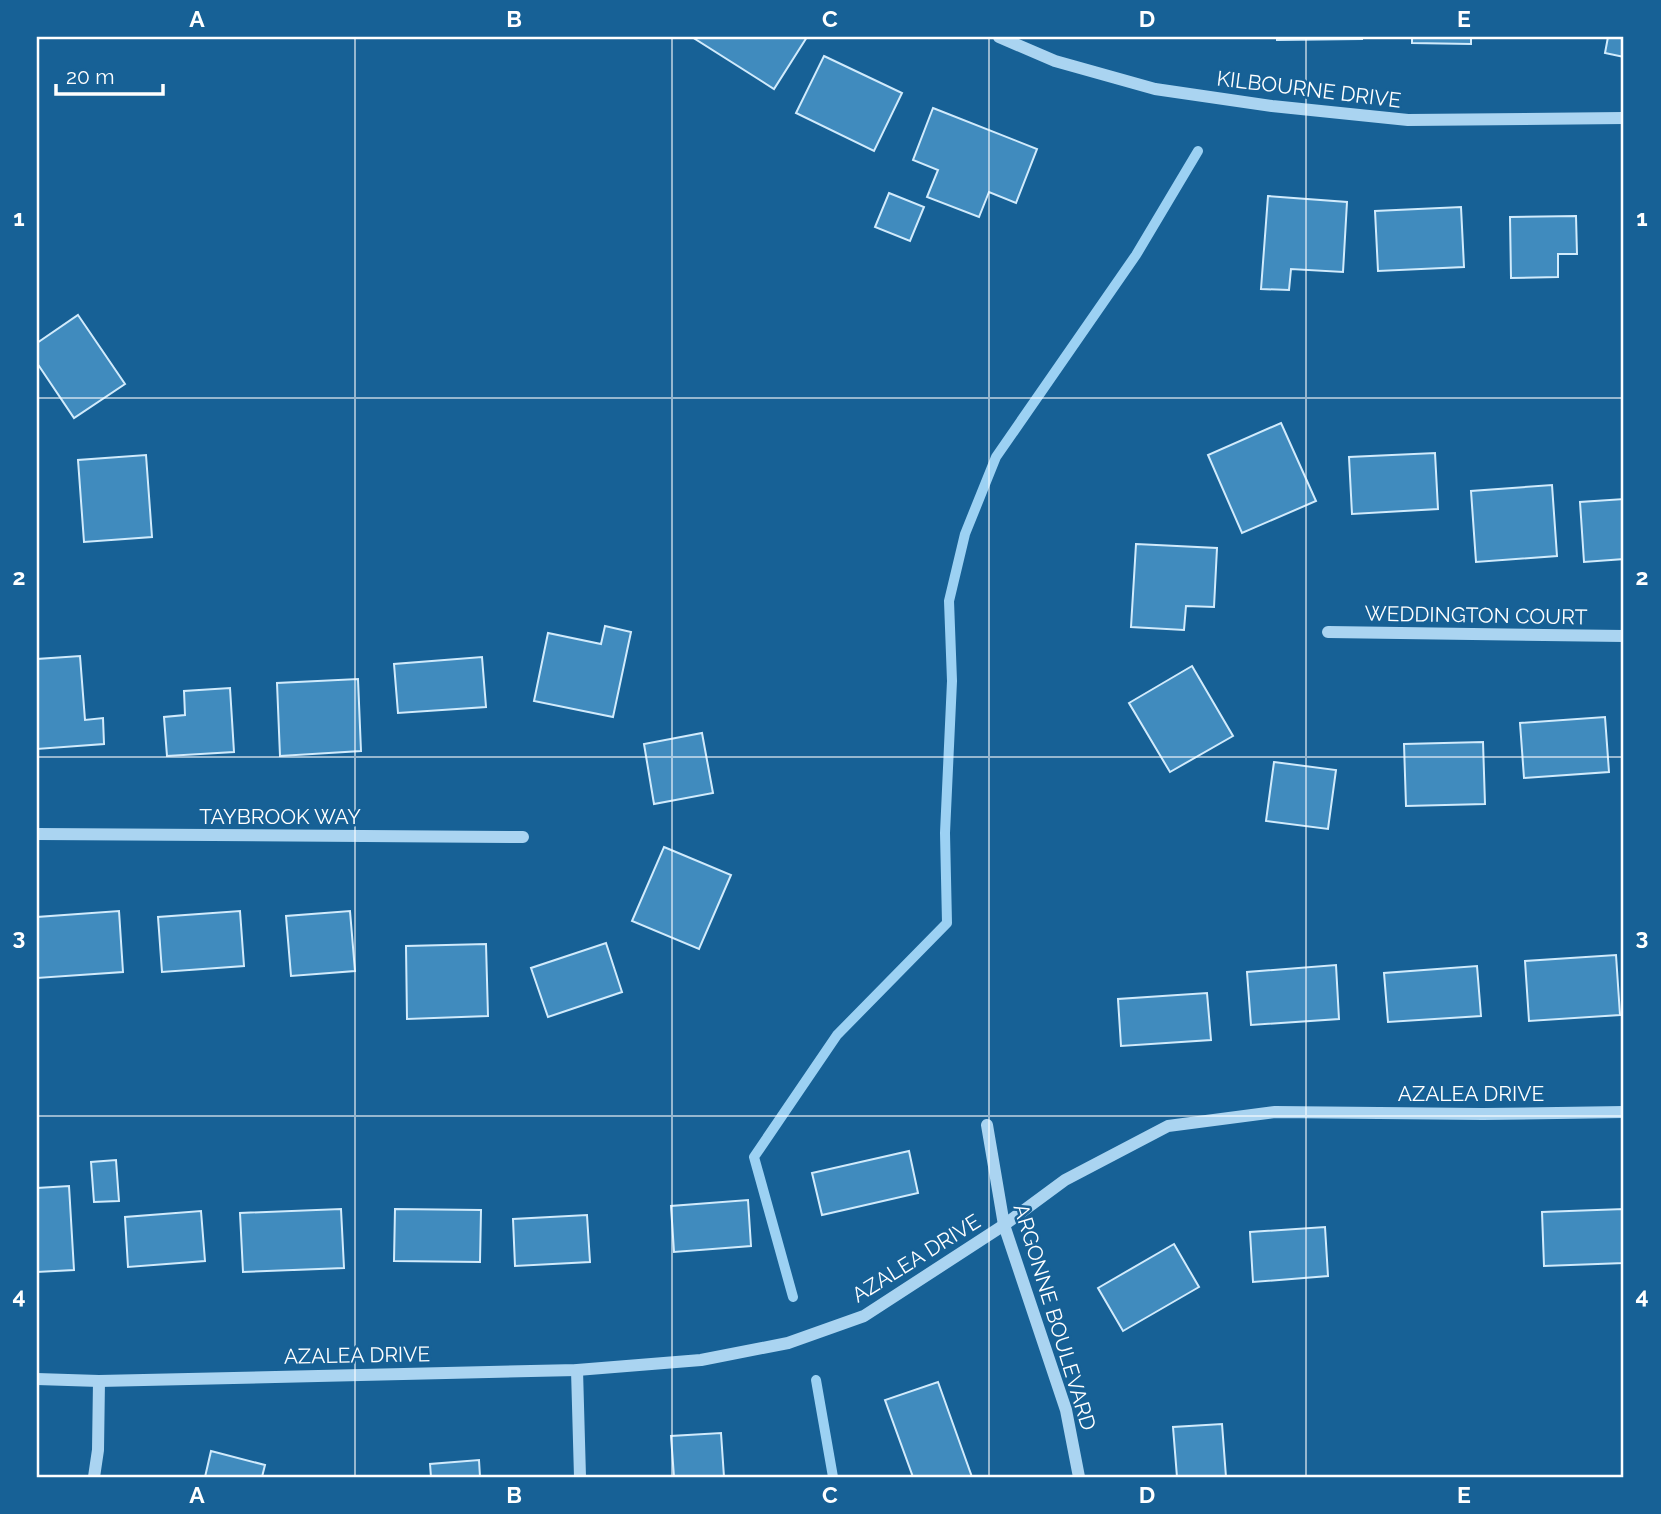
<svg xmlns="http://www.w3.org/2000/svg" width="1661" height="1514" viewBox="0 0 1661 1514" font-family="Raleway,sans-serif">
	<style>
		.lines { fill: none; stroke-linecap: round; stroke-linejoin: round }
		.stream { stroke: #9cd1f3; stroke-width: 10 }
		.building { fill: #408bbe; stroke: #d1ebfc; stroke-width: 2 }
		.minor { stroke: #aad4f1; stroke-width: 12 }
		.grid { fill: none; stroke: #fff; stroke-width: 2; stroke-opacity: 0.55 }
		.labels { text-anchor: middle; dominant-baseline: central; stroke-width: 5; stroke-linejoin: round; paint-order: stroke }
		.street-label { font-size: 21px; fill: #fff; stroke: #176196 }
		.neatline { fill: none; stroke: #fff; stroke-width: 2.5 }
		.grid-label { font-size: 23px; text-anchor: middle; font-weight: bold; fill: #fff }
	</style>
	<rect width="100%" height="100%" fill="#176196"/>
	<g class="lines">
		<!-- stream -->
		<g class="stream">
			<polyline points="793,1297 754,1157 837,1035 947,923 945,833 952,681 949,601 965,534 996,457 1136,255 1198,151"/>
			<polyline points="816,1380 833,1477"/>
		</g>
	</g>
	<!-- building -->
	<g class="building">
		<polygon points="692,37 807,37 774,89"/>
		<polygon points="1277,37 1362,37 1362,39 1277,40"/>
		<polygon points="1412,37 1471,37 1471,44 1412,43"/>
		<polygon points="1608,37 1624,37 1624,57 1605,53"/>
		<polygon points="824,56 902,93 874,151 796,113"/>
		<polygon points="933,108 1037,149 1016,203 989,192 979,217 927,197 938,170 913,160"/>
		<polygon points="889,193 924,207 910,241 875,227"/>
		<polygon points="1268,196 1347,202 1343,272 1291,269 1289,290 1261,289"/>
		<polygon points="1461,207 1464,267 1378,271 1375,211"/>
		<polygon points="1576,216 1577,254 1558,254 1558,277 1511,278 1510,217"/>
		<polygon points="78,315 125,384 74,418 37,363 37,343"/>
		<polygon points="1281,423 1316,501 1242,533 1208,455"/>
		<polygon points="1435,453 1438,509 1352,514 1349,457"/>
		<polygon points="146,455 152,537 84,542 78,460"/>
		<polygon points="1552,485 1557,556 1476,562 1471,491"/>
		<polygon points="1624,499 1624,559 1584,562 1580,502"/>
		<polygon points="1136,544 1217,548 1214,607 1186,606 1184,630 1131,627"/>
		<polygon points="605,626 631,632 613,717 534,701 548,633 601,644"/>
		<polygon points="80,656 85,720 103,718 104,744 37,749 37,659"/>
		<polygon points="482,657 486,707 398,713 394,664"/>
		<polygon points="1192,666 1233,736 1170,772 1129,703"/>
		<polygon points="358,679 361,751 280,756 277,683"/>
		<polygon points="230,688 234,752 167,756 164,717 185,715 184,691"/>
		<polygon points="1605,717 1609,772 1524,778 1520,723"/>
		<polygon points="702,733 713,793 654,804 644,744"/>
		<polygon points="1483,742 1485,804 1406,806 1404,744"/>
		<polygon points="1274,762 1336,770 1328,829 1266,821"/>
		<polygon points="664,847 731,875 699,949 632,921"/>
		<polygon points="119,911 123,972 37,978 37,917"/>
		<polygon points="240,911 244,966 162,972 158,917"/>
		<polygon points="350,911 355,971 291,976 286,916"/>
		<polygon points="606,943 622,992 548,1017 531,968"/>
		<polygon points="486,944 488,1016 407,1019 406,946"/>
		<polygon points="1616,955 1620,1015 1529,1021 1525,961"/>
		<polygon points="1336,965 1339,1019 1251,1025 1247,972"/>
		<polygon points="1477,966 1481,1016 1388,1022 1384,973"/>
		<polygon points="1207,993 1211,1040 1121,1046 1118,999"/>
		<polygon points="909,1151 918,1193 822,1215 812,1173"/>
		<polygon points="116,1160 119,1201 94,1202 91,1162"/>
		<polygon points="69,1186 74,1270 37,1272 37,1188"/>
		<polygon points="748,1200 751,1246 674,1252 671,1206"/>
		<polygon points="341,1209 344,1268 243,1272 240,1213"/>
		<polygon points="395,1209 481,1210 480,1262 394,1261"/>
		<polygon points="1624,1209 1624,1263 1544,1266 1542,1212"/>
		<polygon points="201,1211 205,1261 128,1267 125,1217"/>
		<polygon points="587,1215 590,1262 515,1266 513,1219"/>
		<polygon points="1325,1227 1328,1276 1253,1282 1250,1232"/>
		<polygon points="1174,1244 1199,1287 1123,1331 1098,1288"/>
		<polygon points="938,1382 972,1477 913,1477 885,1400"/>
		<polygon points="1222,1424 1226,1477 1177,1477 1173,1427"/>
		<polygon points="721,1433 724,1477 674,1477 671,1436"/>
		<polygon points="211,1451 265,1465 262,1477 205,1477"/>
		<polygon points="479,1460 480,1477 431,1477 430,1464"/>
	</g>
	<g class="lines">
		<!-- minor -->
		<g class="minor">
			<polyline points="999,37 1055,61 1155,89 1272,106 1408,120 1624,118"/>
			<polyline points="1328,632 1624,636"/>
			<polyline points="37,834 523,837"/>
			<polyline points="987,1125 1004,1225 1066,1410 1079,1477"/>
			<polyline points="577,1370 580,1477"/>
			<polyline points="37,1379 99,1381 577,1370 701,1360 788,1343 864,1316 1004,1225 1065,1180 1168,1126 1275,1112 1483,1114 1624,1112"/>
			<polyline points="94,1477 98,1450 99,1381"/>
		</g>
	</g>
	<!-- grid -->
	<path class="grid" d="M355 37V1477M672 37V1477M989 37V1477M1306 37V1477M37 398H1624M37 757H1624M37 1116H1624"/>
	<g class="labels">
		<!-- street labels -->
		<g class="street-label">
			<text transform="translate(1309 89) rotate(7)">KILBOURNE DRIVE</text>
			<text transform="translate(1476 615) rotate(1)">WEDDINGTON COURT</text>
			<text x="280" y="816">TAYBROOK WAY</text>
			<text x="1471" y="1093">AZALEA DRIVE</text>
			<text transform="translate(916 1258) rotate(-32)">AZALEA DRIVE</text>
			<text transform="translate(1055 1317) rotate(73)">ARGONNE BOULEVARD</text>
			<text transform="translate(357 1355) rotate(-1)">AZALEA DRIVE</text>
		</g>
	</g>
	<!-- border -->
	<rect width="1661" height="1514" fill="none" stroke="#176196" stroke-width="77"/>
	<!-- scale -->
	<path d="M56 84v10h107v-10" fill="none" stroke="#ffffff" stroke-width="3.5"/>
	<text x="66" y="84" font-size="21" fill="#ffffff" stroke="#176196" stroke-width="5" paint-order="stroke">20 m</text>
	<rect x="38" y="38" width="1584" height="1438" class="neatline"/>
	<g class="grid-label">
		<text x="197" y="27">A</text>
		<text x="514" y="27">B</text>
		<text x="830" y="27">C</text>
		<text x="1147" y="27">D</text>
		<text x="1464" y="27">E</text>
		<text x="19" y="226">1</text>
		<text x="1642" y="226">1</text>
		<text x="19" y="585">2</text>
		<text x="1642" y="585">2</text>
		<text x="19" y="945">3</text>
		<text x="1642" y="945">3</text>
		<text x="19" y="1304">4</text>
		<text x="1642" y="1304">4</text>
		<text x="197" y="1503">A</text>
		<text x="514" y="1503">B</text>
		<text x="830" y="1503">C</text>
		<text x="1147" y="1503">D</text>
		<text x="1464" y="1503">E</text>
	</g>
</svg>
